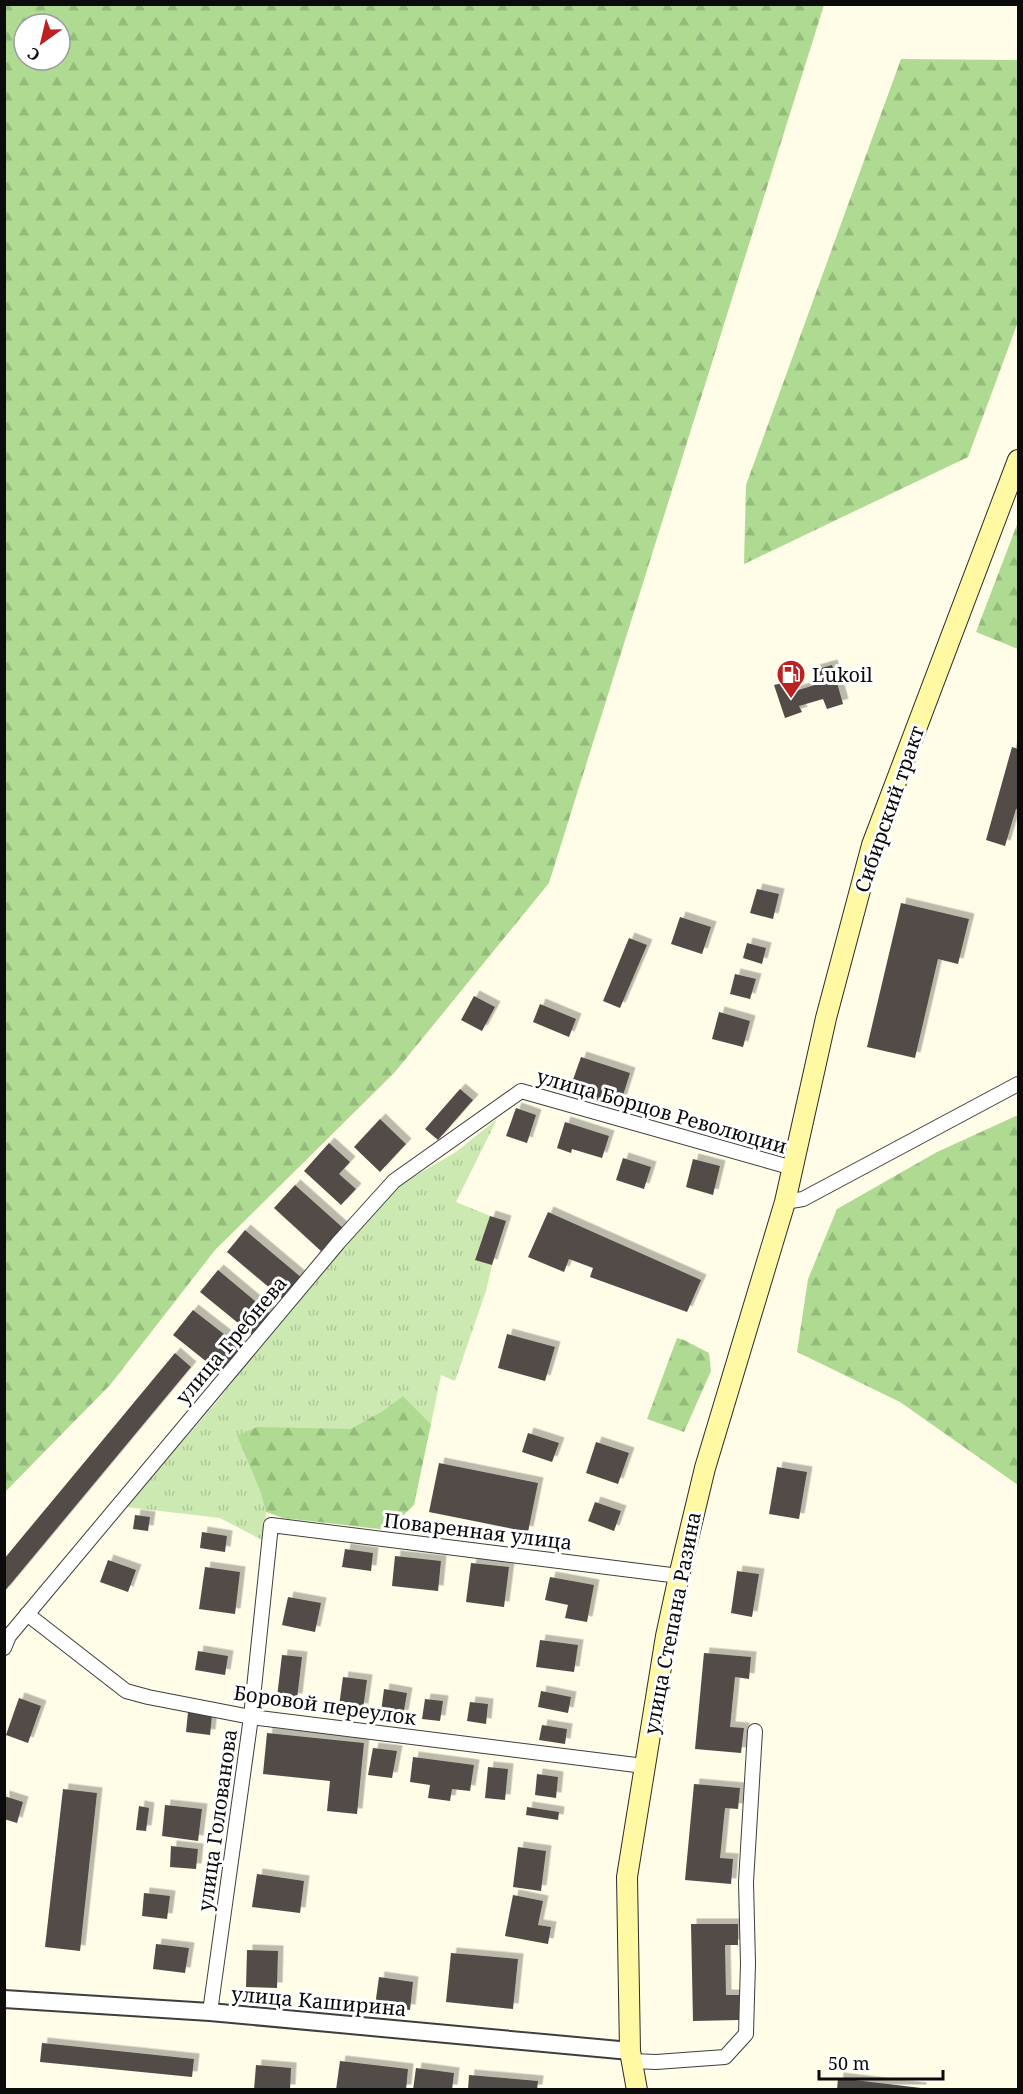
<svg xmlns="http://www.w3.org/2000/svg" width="1023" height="2094" viewBox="0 0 1023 2094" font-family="'Noto Serif',serif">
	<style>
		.grass { fill: url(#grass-tufts) }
		.forest { fill: url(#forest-firs); fill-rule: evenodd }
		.building { fill: #534c47; filter: url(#shadow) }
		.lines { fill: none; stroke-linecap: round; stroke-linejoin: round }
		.minor-casing { stroke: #3e3e3e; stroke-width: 16 }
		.tertiary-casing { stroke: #3e3e3e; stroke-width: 20 }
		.secondary-casing { stroke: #2d2d2d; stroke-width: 22 }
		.minor { stroke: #fff; stroke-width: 14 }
		.tertiary { stroke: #fff; stroke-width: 16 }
		.secondary { stroke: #fff9a3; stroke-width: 20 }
		.labels { text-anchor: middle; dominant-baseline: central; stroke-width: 6; stroke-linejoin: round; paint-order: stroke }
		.poi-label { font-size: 20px; fill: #0b0b0b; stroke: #fff; text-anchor: start }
		.street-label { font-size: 20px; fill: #0b0b0b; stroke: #fff }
	</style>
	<defs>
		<pattern id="grass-tufts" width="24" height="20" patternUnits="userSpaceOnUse" patternTransform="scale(1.5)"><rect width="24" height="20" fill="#cce9b2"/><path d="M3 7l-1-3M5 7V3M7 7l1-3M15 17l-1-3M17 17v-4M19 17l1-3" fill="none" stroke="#aec698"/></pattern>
		<pattern id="forest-firs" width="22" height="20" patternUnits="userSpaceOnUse" patternTransform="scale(1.5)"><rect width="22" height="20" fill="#aedb91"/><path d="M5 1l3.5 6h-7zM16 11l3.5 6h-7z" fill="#94bb7c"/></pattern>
		<filter id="shadow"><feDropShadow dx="5.5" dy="-5.5" stdDeviation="0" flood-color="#0004"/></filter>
	</defs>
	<rect width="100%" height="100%" fill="#fffce8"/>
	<!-- grass -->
	<polygon class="grass" points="497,1119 456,1202 490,1216 475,1259 492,1265 486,1291 455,1381 441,1375 431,1424 403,1396 381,1412 350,1429 304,1430 237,1436 260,1491 266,1512 264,1541 220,1518 126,1507 214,1405 303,1294 396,1187 456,1152"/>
	<!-- forest -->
	<g class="forest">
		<path d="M5 4 824 5 549 883 395 1072 215 1250 110 1385 5 1492ZM24 24H60V60H24Z"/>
		<polygon points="901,59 1018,60 1018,322 968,457 744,564 746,485"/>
		<polygon points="1018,522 1018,649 976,632"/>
		<polygon points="1018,1115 1018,1485 900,1402 797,1352 808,1279 837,1209 937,1152"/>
		<polygon points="677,1338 684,1340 709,1353 711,1371 684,1432 647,1419"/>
		<polygon points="403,1396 431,1424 414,1505 388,1530 283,1518 266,1512 260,1491 237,1436 257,1427 350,1429 381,1412"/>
	</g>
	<!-- building -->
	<g class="building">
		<polygon points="832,665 843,704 827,709 823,699 799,706 802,712 785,718 774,685 791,681 795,691 818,684 814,670"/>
		<polygon points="1012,747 1018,749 1018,810 1016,809 1005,846 986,840"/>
		<polygon points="757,889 779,894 773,919 750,913"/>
		<polygon points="901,903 969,919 958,964 938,959 915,1058 867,1047"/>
		<polygon points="680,917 711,927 702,954 671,944"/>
		<polygon points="629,938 647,945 620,1008 603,1001"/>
		<polygon points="747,943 766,948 762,964 743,958"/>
		<polygon points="735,974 756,979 750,999 730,994"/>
		<polygon points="474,996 495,1007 482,1031 461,1020"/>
		<polygon points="540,1004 576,1019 569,1037 533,1022"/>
		<polygon points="719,1012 750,1021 743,1047 712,1039"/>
		<polygon points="581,1057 630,1073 619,1108 569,1091"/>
		<polygon points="460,1089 473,1100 438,1140 425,1129"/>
		<polygon points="516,1108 536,1115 527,1143 506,1136"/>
		<polygon points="380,1119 406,1144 380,1172 354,1147"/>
		<polygon points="565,1122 609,1136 602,1158 572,1149 571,1153 557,1148"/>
		<polygon points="329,1143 350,1162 339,1174 356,1189 341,1205 304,1171"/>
		<polygon points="623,1158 651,1167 644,1189 616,1180"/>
		<polygon points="693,1159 720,1166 713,1195 686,1187"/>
		<polygon points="295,1185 343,1228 322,1252 274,1208"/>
		<polygon points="548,1212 701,1280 687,1312 590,1277 593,1268 569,1259 564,1272 528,1257"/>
		<polygon points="490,1216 506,1221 492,1265 475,1260"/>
		<polygon points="245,1230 302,1278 284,1300 227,1252"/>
		<polygon points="218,1270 272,1315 254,1336 200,1292"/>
		<polygon points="193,1310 242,1348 222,1374 173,1335"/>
		<polygon points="507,1334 555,1347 545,1381 498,1368"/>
		<polygon points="175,1353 191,1367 4,1592 4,1559"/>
		<polygon points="528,1433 559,1443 552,1462 522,1452"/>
		<polygon points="596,1442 629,1453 618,1484 586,1473"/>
		<polygon points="439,1463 538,1483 528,1532 429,1512"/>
		<polygon points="777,1467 807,1472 799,1519 769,1514"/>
		<polygon points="595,1502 621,1511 614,1531 588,1521"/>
		<polygon points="135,1515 150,1517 148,1531 133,1529"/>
		<polygon points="202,1532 227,1536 225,1552 200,1548"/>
		<polygon points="345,1549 373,1553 371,1571 342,1567"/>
		<polygon points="395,1556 441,1561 438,1591 392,1586"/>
		<polygon points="108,1560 136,1570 128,1592 100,1582"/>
		<polygon points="471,1563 509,1567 504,1607 466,1602"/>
		<polygon points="205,1567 240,1572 235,1614 199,1609"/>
		<polygon points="737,1571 759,1574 752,1617 731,1613"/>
		<polygon points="550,1577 594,1585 587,1622 565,1618 568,1605 545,1600"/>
		<polygon points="288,1597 321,1603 315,1632 282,1625"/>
		<polygon points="540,1640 578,1645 574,1672 536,1667"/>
		<polygon points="198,1651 228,1656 225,1675 195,1670"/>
		<polygon points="704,1653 751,1657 749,1679 735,1677 730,1727 744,1728 741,1753 695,1749"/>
		<polygon points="282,1655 302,1657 297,1699 277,1697"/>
		<polygon points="343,1677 367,1680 363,1709 339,1706"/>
		<polygon points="384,1689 407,1693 403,1716 381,1712"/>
		<polygon points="541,1691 571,1697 568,1713 538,1707"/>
		<polygon points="19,1698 41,1706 28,1743 6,1735"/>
		<polygon points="425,1699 443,1701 440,1721 422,1719"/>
		<polygon points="470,1702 488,1704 486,1724 467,1721"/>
		<polygon points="188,1712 212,1715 210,1735 186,1732"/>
		<polygon points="542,1725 567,1729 565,1744 539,1740"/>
		<polygon points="267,1733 364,1743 357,1814 327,1811 330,1781 263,1774"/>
		<polygon points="373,1748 397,1751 392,1778 368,1775"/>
		<polygon points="413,1757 474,1765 470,1791 452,1789 450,1801 428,1798 430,1785 410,1782"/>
		<polygon points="488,1767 508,1769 505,1800 485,1798"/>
		<polygon points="537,1774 558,1777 556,1798 535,1795"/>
		<polygon points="694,1784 740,1788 738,1809 725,1808 720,1858 733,1859 731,1884 685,1880"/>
		<polygon points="63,1789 97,1793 80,1951 45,1947"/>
		<polygon points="4,1796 23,1802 17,1823 4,1819"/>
		<polygon points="165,1805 202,1809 198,1841 162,1836"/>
		<polygon points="139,1806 149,1808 146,1831 136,1830"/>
		<polygon points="527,1807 559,1812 558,1820 526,1815"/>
		<polygon points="171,1846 198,1849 196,1869 170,1867"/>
		<polygon points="518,1847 546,1851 541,1891 513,1887"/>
		<polygon points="257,1874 304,1881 300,1913 252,1907"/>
		<polygon points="144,1893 170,1896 167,1919 142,1916"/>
		<polygon points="513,1895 543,1901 538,1925 551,1927 548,1944 505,1936"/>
		<polygon points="691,1924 738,1924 738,1945 725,1945 726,1995 739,1995 739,2020 693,2021"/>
		<polygon points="156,1944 189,1948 185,1973 153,1969"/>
		<polygon points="247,1950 278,1951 277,1988 246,1987"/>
		<polygon points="451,1953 518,1959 513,2009 446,2002"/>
		<polygon points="379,1977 413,1982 410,2010 375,2006"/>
		<polygon points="42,2043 194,2059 192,2077 40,2062"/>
		<polygon points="340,2061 408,2069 406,2090 336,2090"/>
		<polygon points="256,2065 291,2068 290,2090 254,2090"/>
		<polygon points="416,2068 454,2073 452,2090 413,2090"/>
		<polygon points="469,2075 538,2081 537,2090 468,2090"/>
		<polygon points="838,2078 921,2088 921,2090 837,2090"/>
	</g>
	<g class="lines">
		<!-- minor casing -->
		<g class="minor-casing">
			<g id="minor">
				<polyline points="785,1202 803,1199 1018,1084"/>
				<polyline points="27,1614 126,1691 148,1697 251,1717 644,1766"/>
				<polyline points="4,1648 9,1636 338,1243 394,1181 521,1091 793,1168"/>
				<polyline points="210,2012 251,1717 271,1525 679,1576"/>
				<polyline points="632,2061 656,2062 725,2057 746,2034 748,1963 746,1882 755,1731"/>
			</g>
		</g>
		<!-- tertiary casing -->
		<g class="tertiary-casing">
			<polyline id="tertiary" points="4,1999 210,2012 630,2051"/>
		</g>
		<!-- secondary casing -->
		<g class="secondary-casing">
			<polyline id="secondary" points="637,2090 630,2051 627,1877 666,1636 679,1576 705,1468 785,1202 826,1018 872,845 1018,460"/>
		</g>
		<!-- minor -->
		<use href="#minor" class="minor"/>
		<!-- tertiary -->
		<use href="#tertiary" class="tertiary"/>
		<!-- secondary -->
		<use href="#secondary" class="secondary"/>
	</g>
	<!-- icons -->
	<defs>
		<g id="fuel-pin" transform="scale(1.5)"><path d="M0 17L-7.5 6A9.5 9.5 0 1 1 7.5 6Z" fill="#bd2020" stroke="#fff"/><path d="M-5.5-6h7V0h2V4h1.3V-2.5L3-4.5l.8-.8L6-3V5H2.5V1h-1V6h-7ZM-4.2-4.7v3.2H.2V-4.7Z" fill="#fff"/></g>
	</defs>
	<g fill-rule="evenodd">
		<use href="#fuel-pin" x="791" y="674"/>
	</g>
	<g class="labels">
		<!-- poi labels -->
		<g class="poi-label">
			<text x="812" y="674">Lukoil</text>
		</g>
		<!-- street labels -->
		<g class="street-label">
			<text transform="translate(889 809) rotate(-71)">Сибирский тракт</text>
			<text transform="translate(662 1111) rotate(16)">улица Борцов Революции</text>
			<text transform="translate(231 1340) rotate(-50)">улица Гребнева</text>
			<text transform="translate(478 1531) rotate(7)">Поваренная улица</text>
			<text transform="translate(672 1623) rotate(-79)">улица Степана Разина</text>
			<text transform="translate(325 1705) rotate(8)">Боровой переулок</text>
			<text transform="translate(217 1820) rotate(-82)">улица Голованова</text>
			<text transform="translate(319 2001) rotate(5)">улица Каширина</text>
		</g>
	</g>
	<!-- border -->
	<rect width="1023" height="2094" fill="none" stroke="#0b0b0b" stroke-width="12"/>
	<!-- north arrow -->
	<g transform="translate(42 42) rotate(214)"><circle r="28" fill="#ffffff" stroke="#9d9d9d" stroke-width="1.5"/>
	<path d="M0-4.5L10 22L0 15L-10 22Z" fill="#bd2020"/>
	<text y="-9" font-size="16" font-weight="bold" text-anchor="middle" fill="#0b0b0b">С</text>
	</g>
	<!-- scale -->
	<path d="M819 2070v9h124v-9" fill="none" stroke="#0b0b0b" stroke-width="3"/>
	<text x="828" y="2070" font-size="18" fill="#0b0b0b" stroke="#ffffff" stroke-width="4.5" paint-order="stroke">50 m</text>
</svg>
